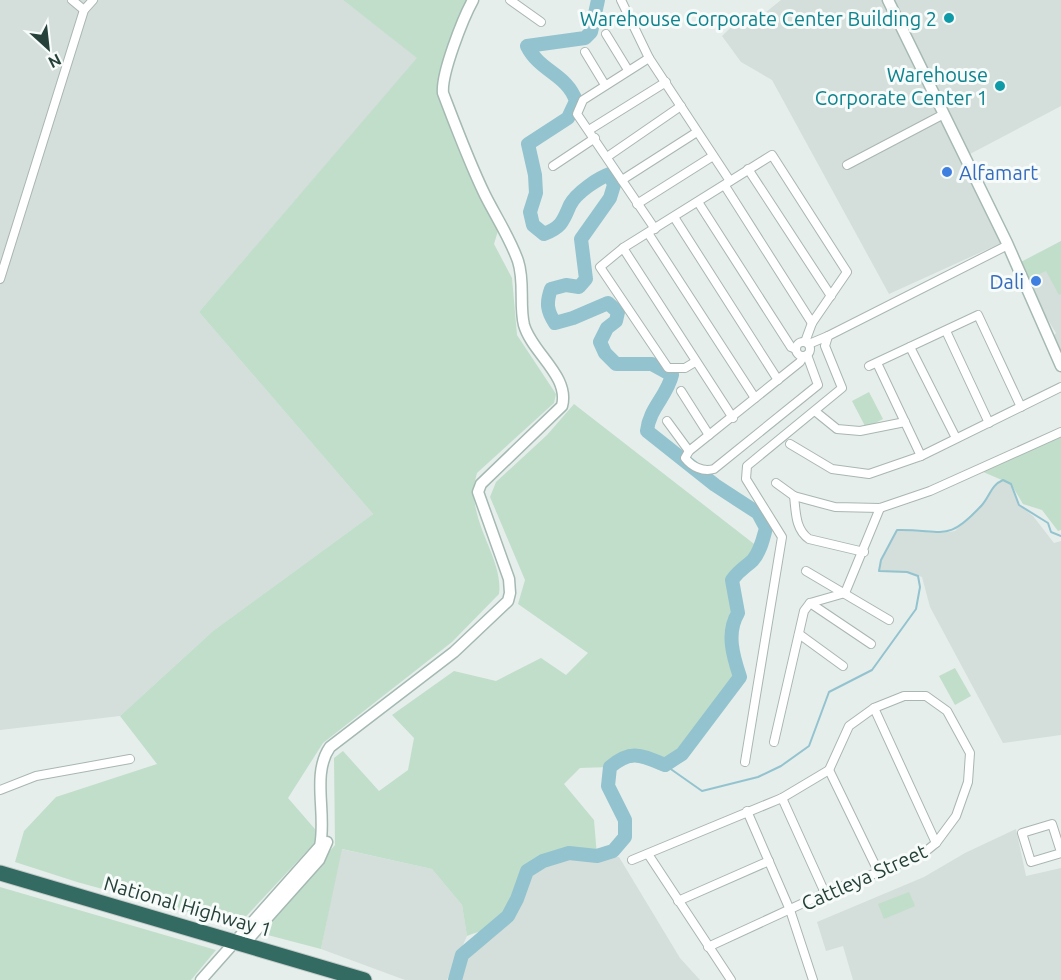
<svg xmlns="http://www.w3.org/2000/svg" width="1061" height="980" viewBox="0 0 1061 980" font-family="Ubuntu,sans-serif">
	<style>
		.built { fill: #d4deda }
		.green { fill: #c1deca }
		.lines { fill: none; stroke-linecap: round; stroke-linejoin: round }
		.stream { stroke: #92c3cf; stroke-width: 2 }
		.river { stroke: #92c3cf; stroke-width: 14 }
		.street-casing { stroke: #a9b6b2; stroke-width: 10 }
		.secondary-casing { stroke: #a5b9b3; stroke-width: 13 }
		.highway-casing { stroke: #c2cac8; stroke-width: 17 }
		.street { stroke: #fff; stroke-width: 8 }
		.secondary { stroke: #fff; stroke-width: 10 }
		.highway { stroke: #336b62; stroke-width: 15 }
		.culture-dot { fill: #0f9aa8; stroke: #f7fbf9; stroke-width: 2 }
		.shop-dot { fill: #3f7fe0; stroke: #f7fbf9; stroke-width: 2 }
		.labels { text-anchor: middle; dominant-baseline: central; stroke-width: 6; stroke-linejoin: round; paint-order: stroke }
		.culture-label { font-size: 20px; fill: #0d838f; stroke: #f7fbf9; text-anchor: end }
		.shop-label { font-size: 20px; fill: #366cbe; stroke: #f7fbf9; text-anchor: start }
		.street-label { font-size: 20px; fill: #26403a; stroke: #f7fbf9 }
	</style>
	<rect width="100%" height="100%" fill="#e6eeeb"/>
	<!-- built -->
	<g class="built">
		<polygon points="0,0 343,0 418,58 199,312 373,514 213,631 120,716 0,730"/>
		<polygon points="781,0 1061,0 1061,106 970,154 1010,239 889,294 772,80 741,62 722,36 737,21 745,29"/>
		<polygon points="1061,241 1061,363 1053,337 1056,333 1024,281"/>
		<polygon points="1003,480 1011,484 1019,505 1033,516 1054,543 1061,541 1061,735 1003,743 930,607 922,577 907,572 879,571 881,560 897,530 942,533 955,531 983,503 995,484"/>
		<polygon points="1016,829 1026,876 1061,868 1061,980 853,980 843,946 826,951 817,922 924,877 965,853"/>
		<polygon points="341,849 432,869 462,905 467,936 447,980 405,980 321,949"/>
		<polygon points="569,853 619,857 680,958 700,980 455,980 462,955 508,916 517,899 527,871 543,861"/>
	</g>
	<!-- green -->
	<g class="green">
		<path d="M343 0H471L437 82C447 133 474 185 498 231L494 244 512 278 517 335 556 394 554 403 477 473C463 518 504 556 499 594L452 642 323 743 288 798 321 836 237 926 77 882 15 862 24 831 56 797 157 764 120 716 213 631 373 514 199 312 417 58Z"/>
		<polygon points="1061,241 1061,294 1059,295 1046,271 1024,281 1017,264"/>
		<polygon points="869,392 883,419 866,428 852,401"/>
		<path d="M574 404 758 547C751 564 742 566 732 580L738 613C726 633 733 656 740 677L682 754 665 765 642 756H624L610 767 580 768 564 784 594 820 597 856C575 853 543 852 527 872 517 884 519 902 509 915 499 926 480 931 467 936L462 905 432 869 342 849 321 949 260 933 335 845 334 758 343 751 379 791 408 770 414 738 392 715 454 671 496 681 541 658 566 675 588 653 518 604 525 580 490 497 496 482 547 435Z"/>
		<polygon points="1061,435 1061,530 1058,531 1042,510 1023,504 1011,484 981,471"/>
		<polygon points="955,668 971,696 955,705 939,676"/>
		<polygon points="0,887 216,950 191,980 0,980"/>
		<polygon points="909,892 915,906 884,919 878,904"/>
	</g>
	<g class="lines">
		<!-- stream -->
		<path class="stream" d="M665 765 702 791 758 777 781 766 809 746 829 692 872 670 916 609 920 587 918 576 907 572 879 571 881 560 897 530C944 529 946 544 982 505 990 496 991 485 1003 480L1011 484 1019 505 1048 523 1051 532 1061 536"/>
		<!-- river -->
		<path class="river" d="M455 980 462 955 508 916 517 899 527 871 543 861 569 853 597 856 613 851 625 837V820L608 786 610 767C631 749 641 755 665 765L682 754 740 677C733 656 726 633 738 613L732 580C740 569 746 567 753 560 761 550 763 539 766 528L758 513 715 485 647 431C649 409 667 396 672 375L652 364H616L605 353 600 342 607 328 616 321 618 312 608 303 573 318 555 323C547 311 546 303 551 289L566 285 579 287 586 279 581 239 610 198 614 185 610 174C598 178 576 193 570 205 563 221 562 227 544 234L533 225 530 212 536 193 535 175 528 144 568 118 576 101C567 74 540 72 527 46L585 38 591 32 598 0"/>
		<!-- street casing -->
		<g class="street-casing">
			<g id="street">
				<polyline points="72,0 84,10"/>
				<polyline points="510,0 541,22"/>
				<polyline points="621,0 649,58 730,181"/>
				<polyline points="606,34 628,70"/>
				<polyline points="585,52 605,85"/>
				<polyline points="649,58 583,100 577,114 655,229"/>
				<polyline points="589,130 666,82"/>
				<polyline points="607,157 681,106"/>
				<polyline points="847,165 944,114"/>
				<polyline points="553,166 595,138"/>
				<polyline points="748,169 831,296"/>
				<polyline points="622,180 697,132"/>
				<polyline points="725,186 812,323"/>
				<polyline points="698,202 791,347 796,349"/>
				<polyline points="637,204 713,156"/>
				<polyline points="674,217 778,380"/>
				<polyline points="648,233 755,398"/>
				<polyline points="623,248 733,418"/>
				<polyline points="0,279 84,10 93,0"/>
				<polyline points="946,331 989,423"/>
				<circle cx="803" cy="349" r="7"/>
				<polyline points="809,344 828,336"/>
				<polyline points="910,347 956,438"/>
				<path d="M803 357 800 362 689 451 685 458C692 467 703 472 714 469L818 385 807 355"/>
				<polyline points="695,362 685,368 668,368 600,267 623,248 772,155 847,272 812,323 805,342"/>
				<polyline points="877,363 921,456"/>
				<polyline points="869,366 978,315 1021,407"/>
				<polyline points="681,391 709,435"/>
				<polyline points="816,412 837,429 860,431 905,422"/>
				<polyline points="667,421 689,451"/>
				<polyline points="790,444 832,469 869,474 921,456 1061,387"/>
				<polyline points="776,483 794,496 835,507 880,508 930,491 1061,432"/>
				<path d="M794 496C796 512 795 529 809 539L864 552"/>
				<polyline points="806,571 889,620"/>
				<polyline points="810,603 871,644"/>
				<polyline points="799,634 843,666"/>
				<polyline points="874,708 936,843"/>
				<polyline points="774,742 804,611 810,603 845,593 880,508"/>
				<polyline points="745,762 782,537 746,479 747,466 842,388 825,346 828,336 1008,245"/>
				<polyline points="829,770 879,873"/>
				<polyline points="0,790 36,776 130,759"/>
				<polyline points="782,798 825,893"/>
				<polyline points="747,811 790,910 813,980"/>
				<polyline points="1061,852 1052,824 1022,833 1031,862 1061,853"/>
				<polyline points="648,854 731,980"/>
				<polyline points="632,860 782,798 829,770 849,726 874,708 904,696 926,696 947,711 970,753 968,782 956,816 936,843 920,856 825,893 708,947"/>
				<polyline points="678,901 769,861"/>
			</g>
		</g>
		<!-- secondary casing -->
		<g class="secondary-casing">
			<g id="secondary">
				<polyline points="888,0 1007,243 1061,366"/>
				<polyline points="244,944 319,860 327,842"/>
				<path d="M201 980 320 846C327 814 311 774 330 747L454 652 508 601 510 593 509 579 478 492 481 484 562 406C570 376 532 353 524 325 519 305 525 282 518 261 510 238 496 217 485 195 469 162 456 127 443 93 441 74 463 18 473 0"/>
			</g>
		</g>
		<!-- highway casing -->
		<g class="highway-casing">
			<polyline id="highway" points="0,873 364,980"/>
		</g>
		<!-- street -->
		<use href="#street" class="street"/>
		<!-- secondary -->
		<use href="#secondary" class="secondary"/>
		<!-- highway -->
		<use href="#highway" class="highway"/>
	</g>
	<!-- markers -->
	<g class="culture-dot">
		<circle cx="949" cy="18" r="6"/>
		<circle cx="1000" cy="86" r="6"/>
	</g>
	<g class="shop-dot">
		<circle cx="947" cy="172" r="6"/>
		<circle cx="1036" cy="281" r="6"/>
	</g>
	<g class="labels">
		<!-- culture labels -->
		<g class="culture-label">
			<text x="937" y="18">Warehouse Corporate Center Building 2</text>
			<text x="988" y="74">Warehouse<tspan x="988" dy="23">Corporate Center 1</tspan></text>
		</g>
		<!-- shop labels -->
		<g class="shop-label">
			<text x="959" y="172">Alfamart</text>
			<text x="1024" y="281" text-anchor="end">Dali</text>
		</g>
		<!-- street labels -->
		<g class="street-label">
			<text transform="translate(864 877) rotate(-24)">Cattleya Street</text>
			<text transform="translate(188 906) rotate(16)">National Highway 1</text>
		</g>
	</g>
	<!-- north arrow -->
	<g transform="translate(48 48) rotate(153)" stroke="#f7fbf9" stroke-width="4.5" paint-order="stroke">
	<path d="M0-4.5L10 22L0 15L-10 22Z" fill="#26403a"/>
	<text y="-9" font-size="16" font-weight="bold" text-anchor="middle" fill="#26403a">N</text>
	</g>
</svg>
